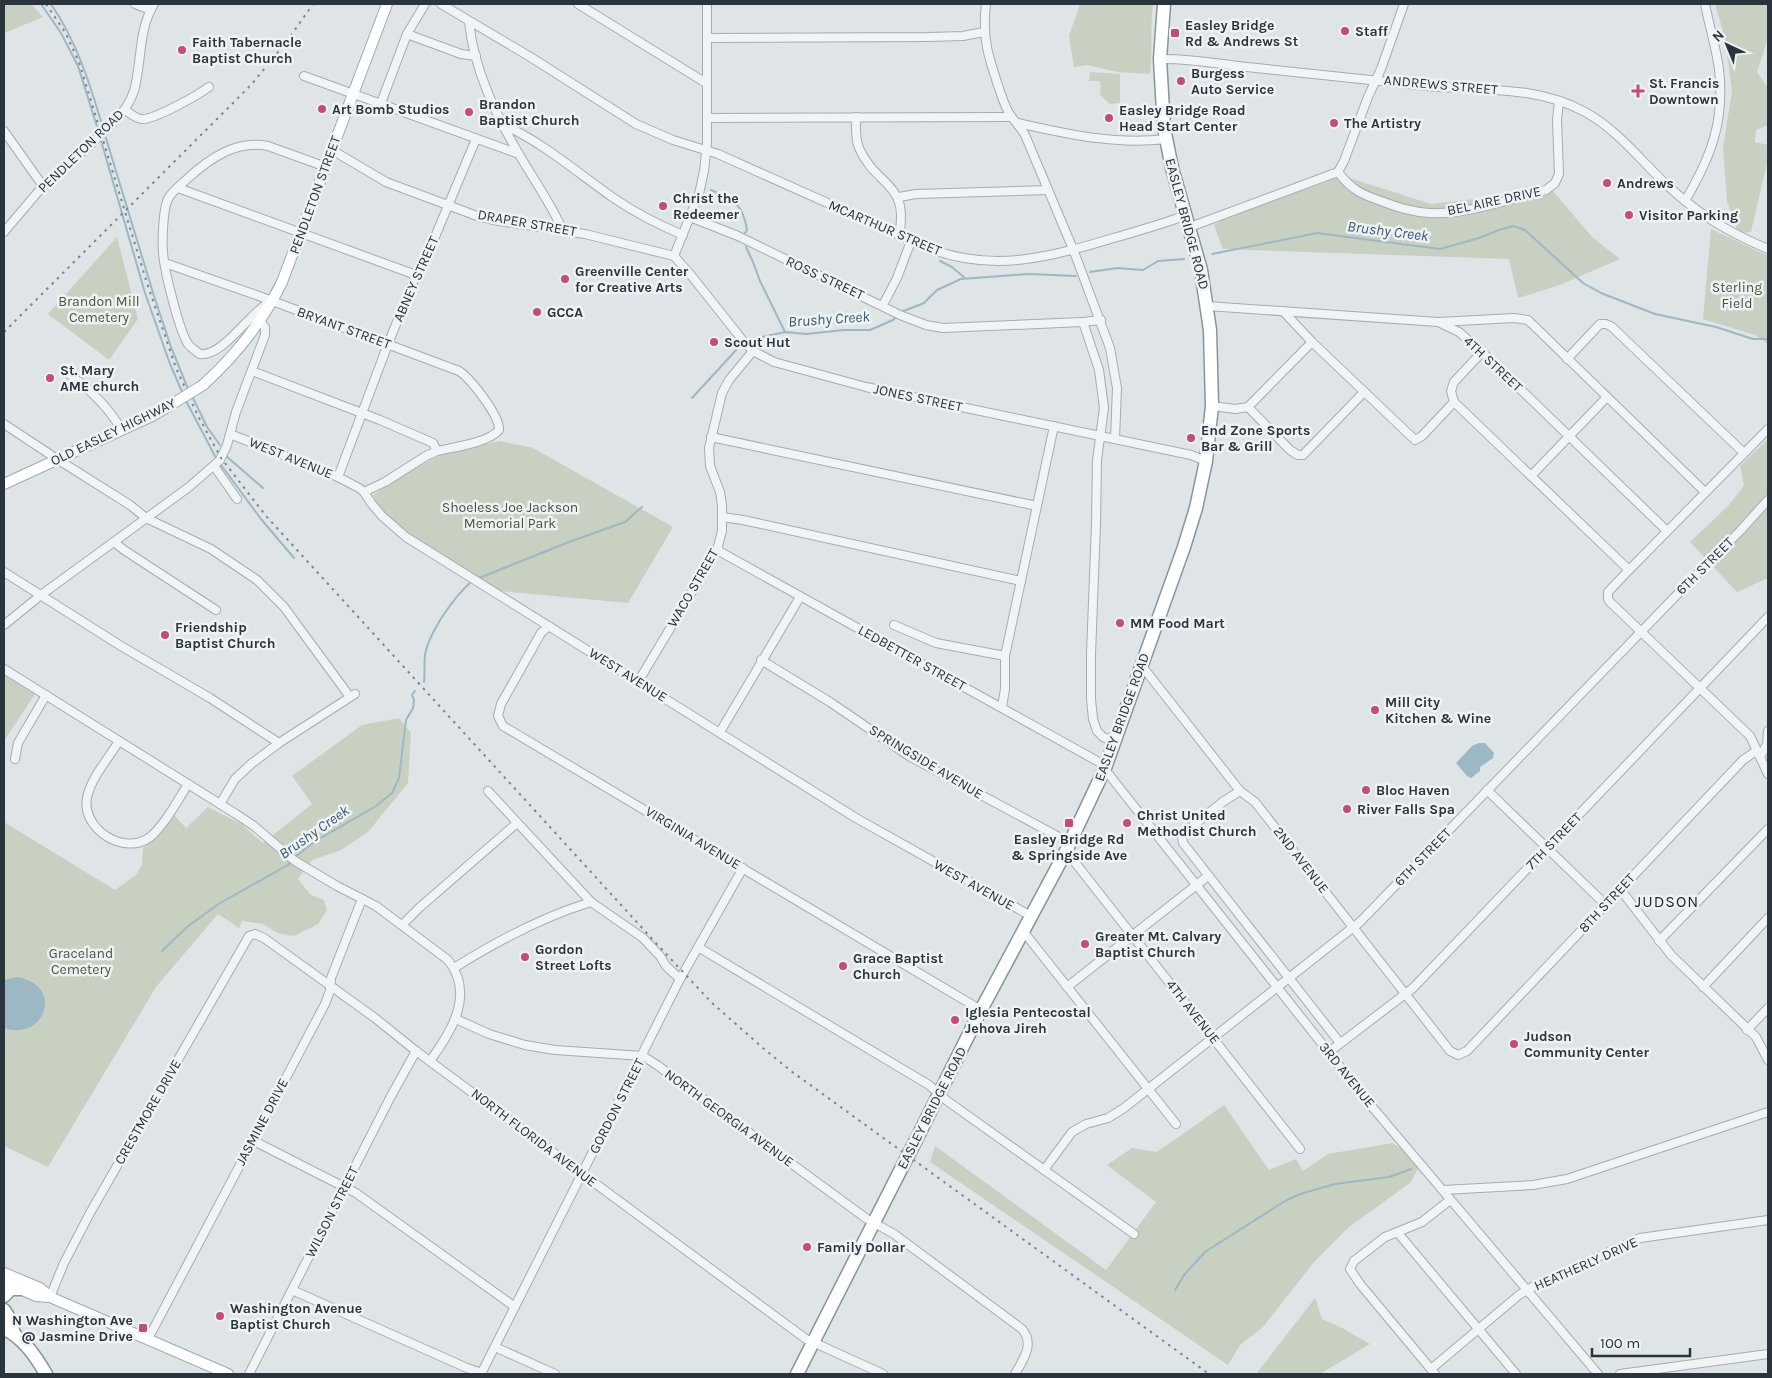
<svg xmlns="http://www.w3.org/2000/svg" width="1772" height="1378" viewBox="0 0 1772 1378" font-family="Karla,sans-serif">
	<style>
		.green { fill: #c8d0c1 }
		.water { fill: #9db8c5 }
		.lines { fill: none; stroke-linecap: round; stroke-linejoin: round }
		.stream { stroke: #9db8c5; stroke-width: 2 }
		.minor-casing { stroke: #a5acb1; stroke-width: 10 }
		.major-casing { stroke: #9faab2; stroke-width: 12 }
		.highway-casing { stroke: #88949d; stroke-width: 15 }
		.minor { stroke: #f1f4f6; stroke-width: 8 }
		.major { stroke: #fff; stroke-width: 10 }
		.highway { stroke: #fff; stroke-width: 12 }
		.rail { stroke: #7a868f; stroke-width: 2; stroke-dasharray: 2.5 5; stroke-linecap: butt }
		.minor-bridge-casing { stroke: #a5acb1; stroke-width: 10; stroke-linecap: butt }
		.major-bridge-casing { stroke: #9faab2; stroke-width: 12; stroke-linecap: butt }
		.highway-bridge-casing { stroke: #88949d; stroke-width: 15; stroke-linecap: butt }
		.minor-bridge { stroke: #f1f4f6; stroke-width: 8 }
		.major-bridge { stroke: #fff; stroke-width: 10 }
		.highway-bridge { stroke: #fff; stroke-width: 12 }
		.poi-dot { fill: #c34d77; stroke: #eef2f5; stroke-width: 2 }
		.labels { text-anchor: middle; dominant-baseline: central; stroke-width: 5; stroke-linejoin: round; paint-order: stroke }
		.poi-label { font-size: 14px; font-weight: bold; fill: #29343d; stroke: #eef2f5; text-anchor: start }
		.street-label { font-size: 14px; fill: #29343d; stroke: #eef2f5 }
		.park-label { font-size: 14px; fill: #445838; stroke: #eef2f5 }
		.water-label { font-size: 15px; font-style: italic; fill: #375a6e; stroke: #eef2f5 }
		.quarter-label { font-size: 16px; letter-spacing: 1px; fill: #1b252e; stroke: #eef2f5 }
	</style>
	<rect width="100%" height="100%" fill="#dfe4e7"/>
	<!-- green -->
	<g class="green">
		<polygon points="4,4 31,4 43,17 4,33"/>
		<path d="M1080 4H1153C1150 27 1153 51 1150 74L1118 72 1088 65 1074 67 1069 36Z"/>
		<polygon points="1715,4 1768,4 1768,38 1757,72 1768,88 1768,125 1756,130 1755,142 1768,145 1768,159 1751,232 1738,233 1727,201 1723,148 1732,91 1725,38"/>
		<polygon points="1090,72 1120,74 1120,103 1110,104 1100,95 1101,85 1099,81 1089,81"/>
		<polygon points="1340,175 1431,204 1552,190 1593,238 1620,259 1557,286 1518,298 1509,259 1223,249 1214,225 1244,207 1322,184"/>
		<polygon points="1711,229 1768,256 1768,344 1755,335 1703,319"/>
		<polygon points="117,237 138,319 109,360 48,314"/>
		<polygon points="1768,439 1768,578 1737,592 1690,542 1728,506 1744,486 1740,466"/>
		<polygon points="500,441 533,448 673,527 628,603 500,591 464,571 410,536 380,509 373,495 412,470 442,454"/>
		<polygon points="4,675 35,694 4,741"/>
		<polygon points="399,718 411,733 408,783 368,832 341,850 312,860 298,879 311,895 324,900 327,910 318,924 294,936 277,933 263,924 242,921 239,928 218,914 156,987 48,1167 4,1146 4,822 115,890 136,875 142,865 143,848 174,815 186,828 208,807 241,824 263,843 312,804 292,776 362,725"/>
		<polygon points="1224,1105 1269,1170 1296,1159 1303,1171 1328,1154 1393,1143 1421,1163 1410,1183 1349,1227 1315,1261 1263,1327 1240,1345 1228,1365 930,1162 935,1146 1106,1270 1156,1202 1107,1165 1132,1148 1157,1152"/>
		<polygon points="1315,1298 1322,1319 1342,1328 1370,1344 1320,1374 1256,1374"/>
	</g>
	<!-- water -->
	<g class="water">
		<polygon points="1479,743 1485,743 1494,753 1493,758 1480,767 1480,771 1471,778 1467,776 1456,763 1472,746"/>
		<path d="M17 977C65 985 45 1042 4 1028V980Z"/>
	</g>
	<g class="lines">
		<!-- stream -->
		<g class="stream">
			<polyline points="41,4 61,33 78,66 99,133"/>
			<path d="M51 4C77 42 90 84 103 128"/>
			<polyline points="105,135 154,296 171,347 188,389"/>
			<polyline points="100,137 145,293 170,364 183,394"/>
			<path d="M711 190C734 200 743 204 747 230L745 233"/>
			<polyline points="746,247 753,262 760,281 785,332"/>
			<polyline points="1212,254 1317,233 1440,249 1479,238 1499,230 1513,226 1525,230 1583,283 1601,293 1655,314 1716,327 1753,339 1768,339"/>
			<polyline points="940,261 952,267 965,278"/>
			<polyline points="1090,272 1117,268 1143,270 1158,261 1184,259"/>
			<polyline points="901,312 924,303 937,290 961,279 1028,274 1076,276"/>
			<polyline points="748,340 785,332 806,334 844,330 870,330 893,320 898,315"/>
			<polyline points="192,396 207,427 220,445"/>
			<polyline points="692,398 738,348"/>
			<polyline points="186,401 216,458"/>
			<polyline points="226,456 263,488"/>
			<polyline points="221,465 261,519 294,558"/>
			<polyline points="479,578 569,542 625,522 642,507"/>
			<path d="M424 682C425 673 424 664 425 655 429 632 454 597 471 582"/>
			<polyline points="295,857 314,842 376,806 392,793 399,778 406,720 413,708 414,700 412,695 415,691"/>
			<polyline points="162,951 187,927 220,903 288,865 292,861"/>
			<polyline points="1175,1290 1184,1275 1205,1252 1285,1201 1300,1194 1335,1184 1389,1177 1411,1169"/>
		</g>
		<!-- minor casing -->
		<g class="minor-casing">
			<g id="minor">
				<polyline points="135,4 151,10"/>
				<path d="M441 4 532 58 636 124 673 140 718 154 928 248C995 274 1053 256 1117 237 1140 230 1164 224 1186 215"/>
				<polyline points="578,4 706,83"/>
				<path d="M986 4C982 38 988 56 999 88 1002 97 1005 108 1011 116 1016 123 1021 128 1025 135L1073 249 1110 348 1117 388 1115 439"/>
				<path d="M469 22C474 70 496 115 520 156 534 180 551 204 562 229"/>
				<polyline points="407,34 461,54 476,56"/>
				<polyline points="707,38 929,37 963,36 984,32"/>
				<path d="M1160 59C1189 58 1218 64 1247 67 1307 73 1367 80 1427 86 1480 91 1537 85 1585 112 1618 130 1640 160 1667 185 1699 215 1728 232 1768 249"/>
				<polyline points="304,76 519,154"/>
				<polyline points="381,103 407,34 425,4"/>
				<path d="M125 110C130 113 136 119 142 119 154 120 198 95 209 87"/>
				<path d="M856 117C856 127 855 139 859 148 876 187 910 182 899 235"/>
				<polyline points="707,118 1011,117"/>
				<path d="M113 123C122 114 130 103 134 91 142 62 138 30 154 4"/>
				<path d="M1018 123C1067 134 1114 145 1166 139"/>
				<path d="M504 125C544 143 579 174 615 199 636 213 659 225 683 235"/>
				<polyline points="4,131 43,186"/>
				<polyline points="332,150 386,182 477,216 493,220 585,234 674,256"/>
				<path d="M1338 172C1351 189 1360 194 1381 201 1396 207 1413 212 1429 213 1466 215 1510 199 1546 190L1555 183 1559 174 1557 120 1559 101"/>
				<polyline points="1338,172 1344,161 1368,97 1381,69 1404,4"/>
				<polyline points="178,188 416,275"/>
				<polyline points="899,197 916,194 1048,190"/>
				<path d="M1685 201C1711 157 1725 121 1719 69 1716 47 1709 25 1705 4"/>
				<polyline points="690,217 738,236 900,315 926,325 943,328 1083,322"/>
				<polyline points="1190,227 1338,172"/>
				<polyline points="4,232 43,186 91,144"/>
				<polyline points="674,256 690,274 744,342 753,351 774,362 866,387 1191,455 1206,461"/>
				<polyline points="674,256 699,194 704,171 707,143 707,4"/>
				<path d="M165 263 259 296 459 371C471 379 500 416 499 430 488 443 454 447 437 451L433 443 380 420 252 371"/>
				<path d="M271 301C249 313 223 357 200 354 196 351 191 348 188 344 179 330 164 270 163 252 162 240 163 209 168 199 172 191 181 185 187 179 210 158 236 140 268 146L326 167"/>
				<polyline points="883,305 897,278 911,241"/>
				<polyline points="1207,306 1438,322 1459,332 1482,352 1667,531"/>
				<polyline points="1283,311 1312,342 1415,440 1422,436 1454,402 1451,391 1454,382 1482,352"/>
				<polyline points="1101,320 1083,322 1099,370 1104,408 1097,460 1096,524 1091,654 1091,699 1093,719 1097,731 1103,737 1115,741"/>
				<polyline points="1439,322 1514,318 1528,320 1705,492"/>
				<polyline points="1567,359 1600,324 1606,324 1612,327 1744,453"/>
				<path d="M70 375C91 390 108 407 121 429"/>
				<polyline points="1454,402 1629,570"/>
				<polyline points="1212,406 1235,409 1248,407 1312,342"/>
				<polyline points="1248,407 1290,450 1298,455 1303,455 1364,392"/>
				<polyline points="4,424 57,459 130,505 146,518 211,549 257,580 284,607 350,697"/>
				<polyline points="1768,429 1629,570 1608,592 1608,598 1609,601 1750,736 1768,774"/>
				<polyline points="230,434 338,477 359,488 364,492 371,503 382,516 406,537 856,818 1031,916"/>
				<polyline points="711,437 1037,506"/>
				<polyline points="214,466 237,499"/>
				<polyline points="1531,476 1607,397"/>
				<polyline points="338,477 388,344 416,275 432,244 476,139"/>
				<polyline points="364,492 385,482 426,456 437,451"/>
				<polyline points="722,517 743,520 1021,581"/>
				<polyline points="114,542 124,550 216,610"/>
				<polyline points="717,550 1099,762 1368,1102 1598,1374"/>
				<polyline points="4,572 121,646 210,698 279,743"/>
				<polyline points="4,625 41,595 189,487 220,460 227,445 236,412 265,335 265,327 259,320"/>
				<polyline points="894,625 936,643 1005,656"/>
				<polyline points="549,626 541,633 501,704 498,716 503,726 981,1010"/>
				<polyline points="761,660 830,702 909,756 1070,843"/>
				<polyline points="1142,666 1240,791 1255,802 1450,1051 1458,1055 1467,1051 1743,760 1756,751"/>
				<path d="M4 669 236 814 254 826 295 861 337 886 376 906 448 960C475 994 452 1031 430 1061"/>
				<polyline points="638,682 717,550 722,531 722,505 720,492 710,466 709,448 722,393 729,380 753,351"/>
				<polyline points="1002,707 1005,689 1005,656 1054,426"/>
				<polyline points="720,732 800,597"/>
				<path d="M119 741C109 758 91 777 87 798 81 828 124 857 150 837 164 826 178 800 188 784"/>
				<polyline points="1760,757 1767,744 1768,731"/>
				<polyline points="15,759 18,743 46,695"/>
				<polyline points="1487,790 1606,905"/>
				<polyline points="488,791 591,902"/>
				<polyline points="1240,791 1224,801 1185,832 1182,837 1183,843 1340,1043"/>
				<polyline points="220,804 235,779 251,764 279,743 355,694"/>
				<polyline points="1066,851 1300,1149"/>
				<polyline points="1620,889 1671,955 1756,1037 1768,1060"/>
				<polyline points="402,925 419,908 517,823"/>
				<polyline points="1023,931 1176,1124"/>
				<polyline points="1659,941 1768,829"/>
				<polyline points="698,947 929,1085 946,1100 1134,1234"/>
				<path d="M454 968C497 941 542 917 591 902L643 938 660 956 666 966 680 979"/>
				<polyline points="1067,987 1208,876"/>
				<polyline points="1703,987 1768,918"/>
				<path d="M456 1019 489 1034 525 1045 555 1050 643 1056 657 1065 867 1219 894 1234 1022 1329C1035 1344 1023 1360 1015 1374"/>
				<polyline points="1747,1030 1768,1008"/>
				<polyline points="1329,1052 1413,988 1768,617"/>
				<polyline points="252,1140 356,1193 515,1307"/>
				<polyline points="1044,1170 1072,1132 1086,1124 1108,1118 1124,1108 1360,922 1698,573 1740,531 1768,500"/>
				<polyline points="1443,1190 1533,1185 1567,1179 1768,1112"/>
				<polyline points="1398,1233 1516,1374"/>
				<polyline points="292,1290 467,1368 482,1373"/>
				<polyline points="50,1297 64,1263 90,1213 249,936 255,934 264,938 375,1018 416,1051 806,1339 883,1374"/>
				<polyline points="148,1339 325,1004 330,991 331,978 362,899"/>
				<polyline points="495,1347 555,1374"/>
				<polyline points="1431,1369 1519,1295 1534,1286 1640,1238 1768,1220"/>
				<polyline points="249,1374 390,1098 416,1051"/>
				<polyline points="481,1374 680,979 743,868"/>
				<polyline points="1435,1374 1360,1284 1350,1269 1354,1261 1385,1237 1422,1222 1450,1200"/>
				<polyline points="1620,1374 1768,1354"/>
			</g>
		</g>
		<!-- major casing -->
		<g class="major-casing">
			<g id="major">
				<path d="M203 385C235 356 263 321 282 282L387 4"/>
				<polyline points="4,484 152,416 169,406"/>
				<polyline points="4,1273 40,1288 50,1297"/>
				<polyline points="4,1282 36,1296 50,1297 228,1374"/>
			</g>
		</g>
		<!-- highway casing -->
		<g class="highway-casing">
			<g id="highway">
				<polyline points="916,1140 981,1010 1066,851 1105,768 1184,547 1196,508 1206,461 1212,406 1210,330 1201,270 1172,168 1164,128 1160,59 1164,4"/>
				<polyline points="4,1296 11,1289 21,1289"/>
				<polyline points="4,1310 8,1316 14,1333"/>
				<path d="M4 1329C23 1337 36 1357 46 1374"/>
				<polyline points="797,1374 899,1173"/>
			</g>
		</g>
		<!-- minor -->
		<use href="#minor" class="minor"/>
		<!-- major -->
		<use href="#major" class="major"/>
		<!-- highway -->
		<use href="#highway" class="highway"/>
		<!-- rail -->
		<g class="rail">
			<polyline points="46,4 65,32 79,62 146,280 176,368 198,416 221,458 266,516 654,941 711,1002 763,1048 791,1071 1209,1374"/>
			<polyline points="4,332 251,85 287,41 313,4"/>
		</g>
		<!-- minor-bridge casing -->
		<g class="minor-bridge-casing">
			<polyline id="minor-bridge" points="91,144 113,123"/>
		</g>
		<!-- major-bridge casing -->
		<g class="major-bridge-casing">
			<polyline id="major-bridge" points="169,406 203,385"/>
		</g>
		<!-- highway-bridge casing -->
		<g class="highway-bridge-casing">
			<polyline id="highway-bridge" points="899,1173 916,1140"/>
		</g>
		<!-- minor-bridge -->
		<use href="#minor-bridge" class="minor-bridge"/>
		<!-- major-bridge -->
		<use href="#major-bridge" class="major-bridge"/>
		<!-- highway-bridge -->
		<use href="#highway-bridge" class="highway-bridge"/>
	</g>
	<!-- markers -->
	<g class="poi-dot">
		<circle cx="1345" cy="31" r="5"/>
		<rect x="1170" y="28" width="10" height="10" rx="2.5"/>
		<circle cx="182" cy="50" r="5"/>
		<circle cx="1181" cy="81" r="5"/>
		<path d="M1635.5 83.5h5v5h5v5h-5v5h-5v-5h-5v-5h5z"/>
		<circle cx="322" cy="109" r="5"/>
		<circle cx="469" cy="112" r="5"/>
		<circle cx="1109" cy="118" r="5"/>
		<circle cx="1334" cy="123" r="5"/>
		<circle cx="1607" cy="183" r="5"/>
		<circle cx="663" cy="206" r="5"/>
		<circle cx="1629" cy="215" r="5"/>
		<circle cx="565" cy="279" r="5"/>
		<circle cx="537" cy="312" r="5"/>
		<circle cx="714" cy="342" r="5"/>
		<circle cx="50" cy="378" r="5"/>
		<circle cx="1191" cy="438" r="5"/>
		<circle cx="1120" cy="623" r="5"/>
		<circle cx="165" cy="635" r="5"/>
		<circle cx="1375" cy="710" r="5"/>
		<circle cx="1366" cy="790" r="5"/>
		<circle cx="1347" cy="809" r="5"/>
		<rect x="1064" y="818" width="10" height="10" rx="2.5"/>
		<circle cx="1127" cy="823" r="5"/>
		<circle cx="1085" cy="944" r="5"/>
		<circle cx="525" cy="957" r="5"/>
		<circle cx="843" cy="966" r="5"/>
		<circle cx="955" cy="1020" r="5"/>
		<circle cx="1514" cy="1044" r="5"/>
		<circle cx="807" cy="1247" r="5"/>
		<circle cx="220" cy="1316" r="5"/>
		<rect x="138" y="1323" width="10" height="10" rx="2.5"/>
	</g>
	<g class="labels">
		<!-- poi labels -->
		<g class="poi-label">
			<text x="1185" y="25">Easley Bridge<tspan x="1185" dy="16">Rd &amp; Andrews St</tspan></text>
			<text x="1355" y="31">Staff</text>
			<text x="192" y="42">Faith Tabernacle<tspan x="192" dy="16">Baptist Church</tspan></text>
			<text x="1191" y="73">Burgess<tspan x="1191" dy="16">Auto Service</tspan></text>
			<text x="1649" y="83">St. Francis<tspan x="1649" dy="16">Downtown</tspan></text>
			<text x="479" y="104">Brandon<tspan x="479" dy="16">Baptist Church</tspan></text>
			<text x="332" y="109">Art Bomb Studios</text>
			<text x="1119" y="110">Easley Bridge Road<tspan x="1119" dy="16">Head Start Center</tspan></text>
			<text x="1344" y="123">The Artistry</text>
			<text x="1617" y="183">Andrews</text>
			<text x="673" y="198">Christ the<tspan x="673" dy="16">Redeemer</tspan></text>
			<text x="1639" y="215">Visitor Parking</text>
			<text x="575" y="271">Greenville Center<tspan x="575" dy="16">for Creative Arts</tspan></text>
			<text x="547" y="312">GCCA</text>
			<text x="724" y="342">Scout Hut</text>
			<text x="60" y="370">St. Mary<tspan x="60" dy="16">AME church</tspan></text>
			<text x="1201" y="430">End Zone Sports<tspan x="1201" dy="16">Bar &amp; Grill</tspan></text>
			<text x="1130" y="623">MM Food Mart</text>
			<text x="175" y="627">Friendship<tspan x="175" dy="16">Baptist Church</tspan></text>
			<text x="1385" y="702">Mill City<tspan x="1385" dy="16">Kitchen &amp; Wine</tspan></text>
			<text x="1376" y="790">Bloc Haven</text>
			<text x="1357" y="809">River Falls Spa</text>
			<text x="1137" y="815">Christ United<tspan x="1137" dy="16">Methodist Church</tspan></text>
			<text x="1069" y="839" text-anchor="middle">Easley Bridge Rd<tspan x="1069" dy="16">&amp; Springside Ave</tspan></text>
			<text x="1095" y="936">Greater Mt. Calvary<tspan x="1095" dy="16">Baptist Church</tspan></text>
			<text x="535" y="949">Gordon<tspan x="535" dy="16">Street Lofts</tspan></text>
			<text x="853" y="958">Grace Baptist<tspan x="853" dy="16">Church</tspan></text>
			<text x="965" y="1012">Iglesia Pentecostal<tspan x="965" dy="16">Jehova Jireh</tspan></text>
			<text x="1524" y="1036">Judson<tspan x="1524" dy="16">Community Center</tspan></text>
			<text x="817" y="1247">Family Dollar</text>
			<text x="230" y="1308">Washington Avenue<tspan x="230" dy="16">Baptist Church</tspan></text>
			<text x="133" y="1320" text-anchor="end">N Washington Ave<tspan x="133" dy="16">@ Jasmine Drive</tspan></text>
		</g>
		<!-- street labels -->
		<g class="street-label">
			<text transform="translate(1441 85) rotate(5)">ANDREWS STREET</text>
			<text transform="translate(81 151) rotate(-44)">PENDLETON ROAD</text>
			<text transform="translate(315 195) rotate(-70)">PENDLETON STREET</text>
			<text transform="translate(1494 201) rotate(-12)">BEL AIRE DRIVE</text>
			<text transform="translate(527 223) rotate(10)">DRAPER STREET</text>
			<text transform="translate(1187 224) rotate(75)">EASLEY BRIDGE ROAD</text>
			<text transform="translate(885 228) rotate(23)">MCARTHUR STREET</text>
			<text transform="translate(825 278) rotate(25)">ROSS STREET</text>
			<text transform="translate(416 279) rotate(-66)">ABNEY STREET</text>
			<text transform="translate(344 328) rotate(20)">BRYANT STREET</text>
			<text transform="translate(1493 364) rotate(43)">4TH STREET</text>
			<text transform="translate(918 398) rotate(12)">JONES STREET</text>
			<text transform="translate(113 432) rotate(-26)">OLD EASLEY HIGHWAY</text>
			<text transform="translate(291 458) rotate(22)">WEST AVENUE</text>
			<text transform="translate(1705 566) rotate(-45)">6TH STREET</text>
			<text transform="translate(693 588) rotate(-60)">WACO STREET</text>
			<text transform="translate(912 658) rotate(29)">LEDBETTER STREET</text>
			<text transform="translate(628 675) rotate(32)">WEST AVENUE</text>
			<text transform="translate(1122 717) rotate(-70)">EASLEY BRIDGE ROAD</text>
			<text transform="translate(926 762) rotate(31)">SPRINGSIDE AVENUE</text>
			<text transform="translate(693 838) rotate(31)">VIRGINIA AVENUE</text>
			<text transform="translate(1554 841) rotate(-46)">7TH STREET</text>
			<text transform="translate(1423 857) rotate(-46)">6TH STREET</text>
			<text transform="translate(1301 860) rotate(52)">2ND AVENUE</text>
			<text transform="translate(974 885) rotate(29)">WEST AVENUE</text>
			<text transform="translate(1607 903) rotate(-47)">8TH STREET</text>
			<text transform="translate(1193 1012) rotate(52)">4TH AVENUE</text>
			<text transform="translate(1347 1075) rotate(51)">3RD AVENUE</text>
			<text transform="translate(617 1106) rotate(-63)">GORDON STREET</text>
			<text transform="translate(932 1108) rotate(-63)">EASLEY BRIDGE ROAD</text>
			<text transform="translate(148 1112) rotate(-60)">CRESTMORE DRIVE</text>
			<text transform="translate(729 1118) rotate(36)">NORTH GEORGIA AVENUE</text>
			<text transform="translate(262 1122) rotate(-62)">JASMINE DRIVE</text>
			<text transform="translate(534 1138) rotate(37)">NORTH FLORIDA AVENUE</text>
			<text transform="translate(332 1212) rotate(-63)">WILSON STREET</text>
			<text transform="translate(1586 1264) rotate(-24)">HEATHERLY DRIVE</text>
		</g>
		<!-- park labels -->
		<g class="park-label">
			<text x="1737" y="287">Sterling<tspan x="1737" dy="16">Field</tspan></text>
			<text x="99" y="301">Brandon Mill<tspan x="99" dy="16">Cemetery</tspan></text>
			<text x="510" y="507">Shoeless Joe Jackson<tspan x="510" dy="16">Memorial Park</tspan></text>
			<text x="81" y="953">Graceland<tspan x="81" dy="16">Cemetery</tspan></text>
		</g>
		<!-- water labels -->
		<g class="water-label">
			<text transform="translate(1388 231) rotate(7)">Brushy Creek</text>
			<text transform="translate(829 319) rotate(-4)">Brushy Creek</text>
			<text transform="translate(314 832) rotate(-35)">Brushy Creek</text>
		</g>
		<!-- quarter labels -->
		<g class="quarter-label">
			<text x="1667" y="901">JUDSON</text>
		</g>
	</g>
	<!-- border -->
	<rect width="1772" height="1378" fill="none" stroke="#29343d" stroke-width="10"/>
	<!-- north arrow -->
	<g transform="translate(1727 45) rotate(316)" stroke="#eef2f5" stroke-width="4" paint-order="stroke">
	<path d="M0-4L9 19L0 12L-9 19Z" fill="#29343d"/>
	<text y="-8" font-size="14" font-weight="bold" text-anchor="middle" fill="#29343d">N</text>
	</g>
	<!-- scale -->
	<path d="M1592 1348v8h98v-8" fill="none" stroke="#29343d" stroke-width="2.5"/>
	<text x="1600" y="1348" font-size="15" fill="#29343d" stroke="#eef2f5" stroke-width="4" paint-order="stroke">100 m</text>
</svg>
